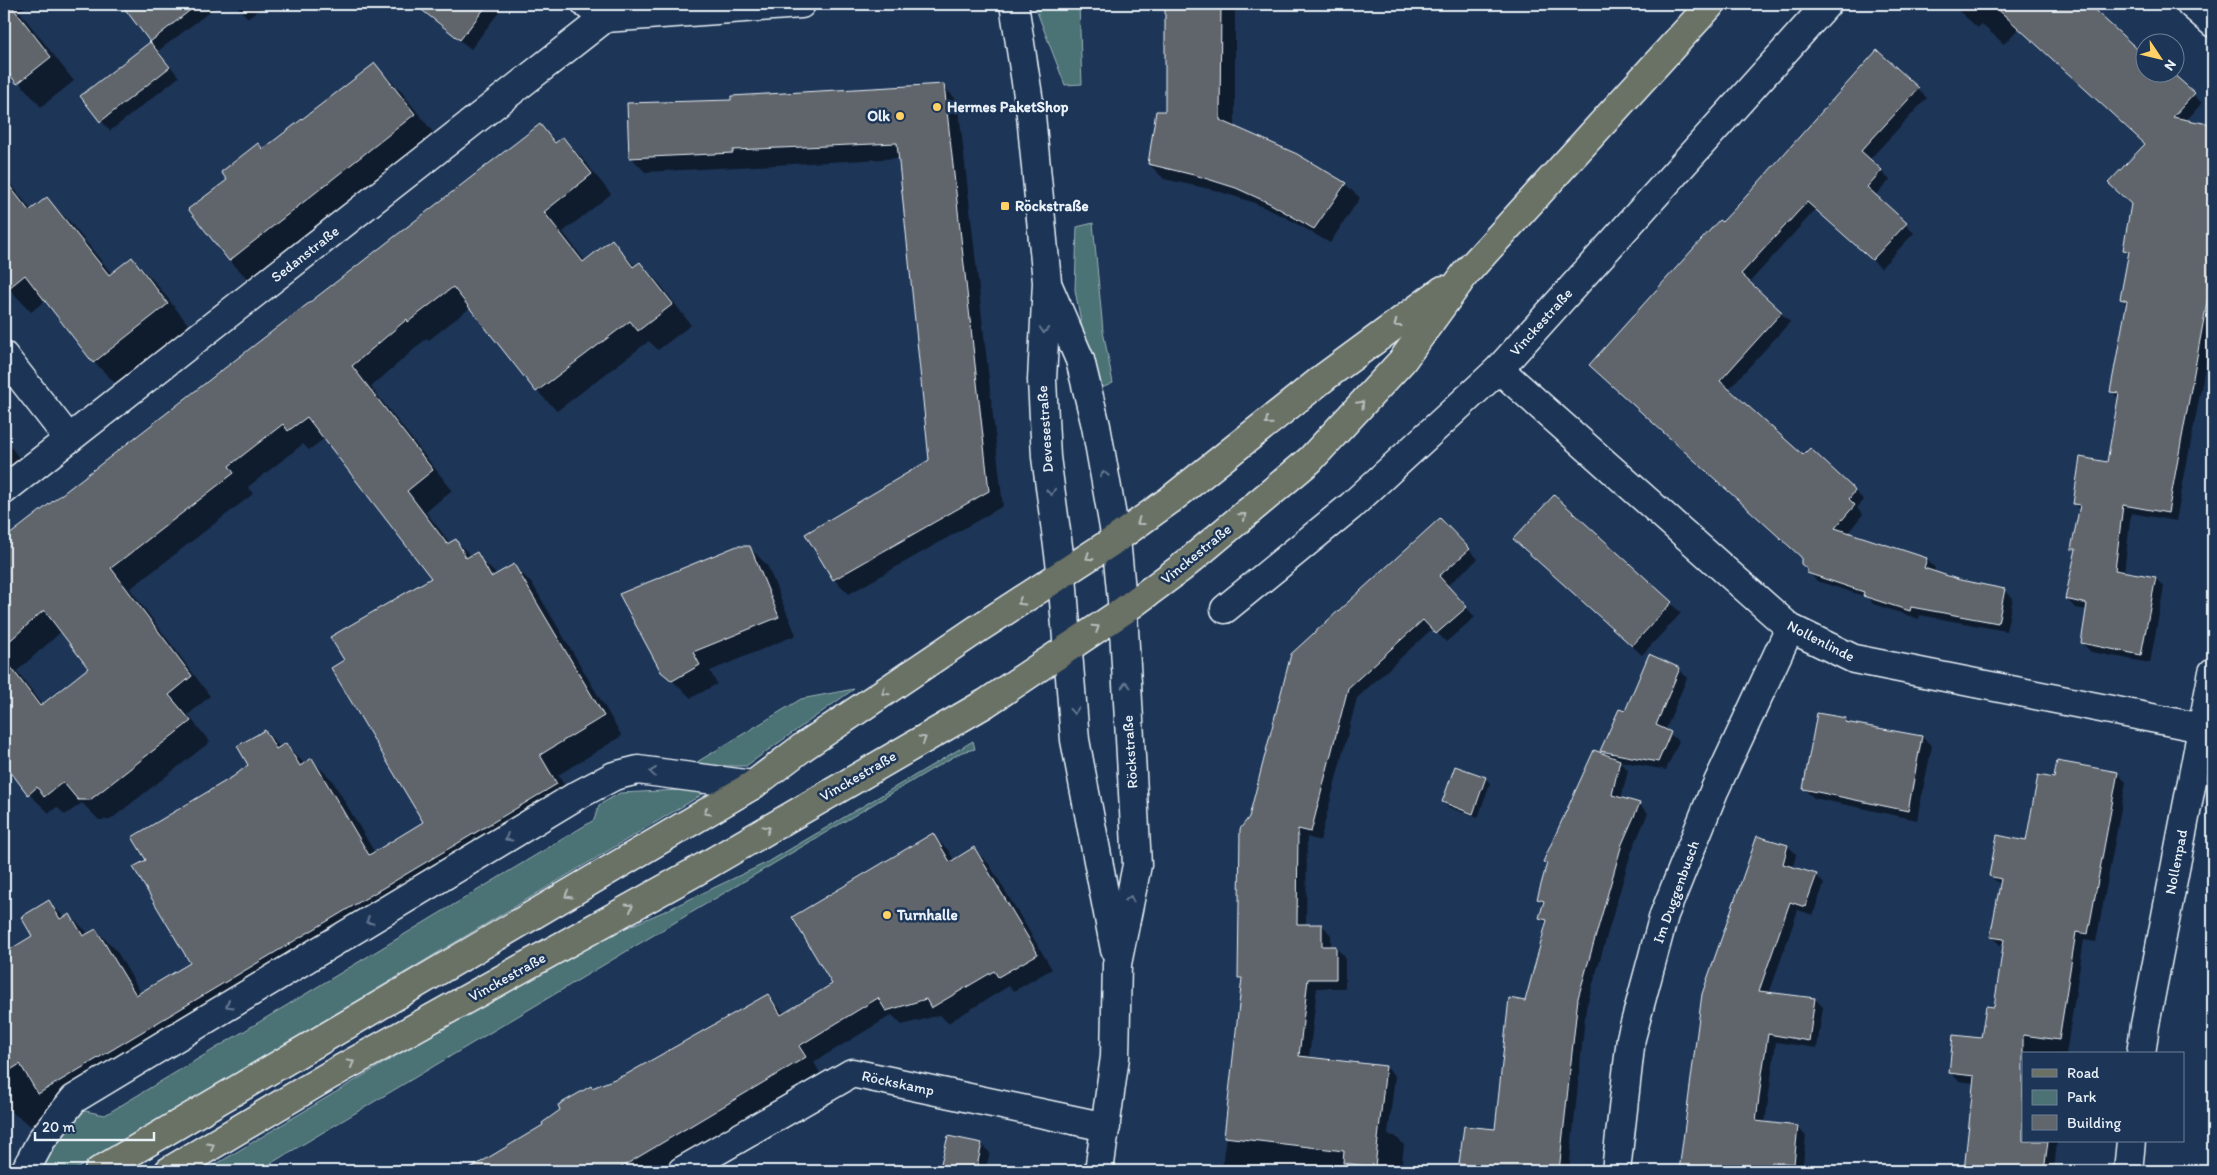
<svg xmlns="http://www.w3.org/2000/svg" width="2217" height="1175" viewBox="0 0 2217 1175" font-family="Itim,sans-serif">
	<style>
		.green { fill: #4c7275; stroke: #9ab2b6 }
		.shadow { fill: #0007; fill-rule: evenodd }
		.building { fill: #61656c; stroke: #e8f1f8 }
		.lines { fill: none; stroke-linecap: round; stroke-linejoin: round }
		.minor-casing { stroke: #e8f1f8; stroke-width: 31 }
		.tertiary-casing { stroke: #e8f1f8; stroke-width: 31 }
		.primary-casing { stroke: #e8f1f8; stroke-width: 31 }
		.minor { stroke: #1d3557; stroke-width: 28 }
		.tertiary { stroke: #1d3557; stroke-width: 28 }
		.primary { stroke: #6b7165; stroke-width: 28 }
		.oneway { stroke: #b6bebd }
		.oneway2 { stroke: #64778f }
		.poi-dot { fill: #ffd166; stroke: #1d3557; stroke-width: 2 }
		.labels { text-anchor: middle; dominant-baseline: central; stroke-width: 5; stroke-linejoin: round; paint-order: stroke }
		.poi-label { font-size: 15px; font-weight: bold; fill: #e8f1f8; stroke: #1d3557; text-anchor: start }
		.street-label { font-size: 15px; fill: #e8f1f8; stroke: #1d3557 }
	</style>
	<rect width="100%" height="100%" fill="#1d3557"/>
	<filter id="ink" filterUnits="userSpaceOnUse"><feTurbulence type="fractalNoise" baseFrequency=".02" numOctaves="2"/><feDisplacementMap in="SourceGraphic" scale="10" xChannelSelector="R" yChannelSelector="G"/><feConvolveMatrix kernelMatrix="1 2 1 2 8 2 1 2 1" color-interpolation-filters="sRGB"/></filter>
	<g filter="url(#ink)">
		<!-- green -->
		<g class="green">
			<polygon points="1034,4 1079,4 1082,84 1065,85"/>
			<polygon points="1093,223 1103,331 1113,383 1102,388 1085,344 1075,290 1077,227"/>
			<polygon points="854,689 746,766 697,766 697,762 801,699"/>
			<polygon points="973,741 975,749 962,752 934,768 258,1171 205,1171 477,1007 593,942 665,911 770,861"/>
			<polygon points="681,790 708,791 73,1171 39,1171 71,1121 85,1111 105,1115 594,820 599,805 620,793"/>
		</g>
		<!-- shadow -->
		<g class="shadow">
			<polygon points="4,4 29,4 19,11 74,81 41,107 4,65"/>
			<polygon points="138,4 220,4 158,51 179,77 110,131 82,97 152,42 128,11"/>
			<polygon points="235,4 266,4 248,18"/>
			<polygon points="413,4 505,4 471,49"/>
			<polygon points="1166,4 1235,4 1235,127 1345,184 1360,198 1330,243 1285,217 1252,202 1214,190 1164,179 1149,164 1166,112"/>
			<polygon points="1951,4 2086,4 2144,57 2144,72 2169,72 2202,103 2186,121 2213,126 2213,325 2176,521 2131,513 2124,573 2155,578 2164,587 2150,663 2091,652 2082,643 2088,610 2075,608 2067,599 2076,552 2073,548 2080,510 2074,504 2108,464 2119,399 2112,391 2128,306 2121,299 2129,255 2124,249 2146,144 2019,28 2004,44 1981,24 1978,28"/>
			<polygon points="1877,52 1927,98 1869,160 1890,180 1875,196 1914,233 1881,268 1816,209 1749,283 1790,322 1728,390 1803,457 1852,489 1862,498 1863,501 1857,508 1863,514 1847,534 1926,559 1935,568 1934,573 1960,582 2004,590 2013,598 2006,631 1920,615 1919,619 1873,604 1867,597 1817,581 1808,572 1802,557 1599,373 1722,224"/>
			<polygon points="375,65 400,90 439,140 254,285 229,260 228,180"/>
			<polygon points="943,86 958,101 1003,506 849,594 834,579 931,460 900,158 645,172 631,157 732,101"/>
			<path d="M540 125 557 143 563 138 582 158 611 194 563 232 585 261 611 241 636 267 640 264 660 284 691 325 658 350 649 341 557 411 537 391 471 307 429 340 427 338 371 387 452 490 426 512 450 543 455 540 471 556 476 554 497 575 514 565 533 585 622 736 558 775 576 804 34 1128 4 1107V954L34 936 49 902 65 918 70 915 89 934 96 930 116 950 141 993 192 963 147 860 250 765 265 731 281 748 286 745 305 764 312 760 332 780 375 853 425 823 346 661 433 578 325 438 309 450 303 444 248 487 253 494 130 589 210 696 188 715 210 742 110 820H99L82 803 65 815 57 807 49 813 29 794 4 761V541ZM62 631 90 668 43 705 17 671Z"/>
			<polygon points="4,175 32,211 47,199 70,222 112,274 132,259 155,282 191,328 117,385 94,362 46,300 31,312 4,283"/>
			<polygon points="4,438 23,463 4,479"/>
			<polygon points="1554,496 1681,613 1642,655 1525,549"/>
			<polygon points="1440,520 1478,559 1447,586 1475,617 1446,642 1433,628 1357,698 1320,841 1307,837 1306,925 1322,925 1331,935 1331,948 1336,948 1345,957 1345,988 1317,988 1309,1059 1386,1067 1395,1076 1388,1135 1395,1136 1404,1145 1401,1171 1343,1171 1299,1167 1299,1171 1222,1171 1243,982 1239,978 1241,830"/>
			<polygon points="749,547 767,565 796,635 710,671 717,684 691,698 662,671"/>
			<polygon points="1679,669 1687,678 1665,731 1679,741 1666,770 1619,761 1628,770 1621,799 1639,804 1648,813 1631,853 1586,1008 1569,1171 1468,1171 1460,1163 1496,1131 1526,1002 1547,924 1540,917 1544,905 1539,899 1548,865 1545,862 1608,757 1602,751 1626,713"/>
			<polygon points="1845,719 1849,724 1922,737 1932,746 1917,820 1814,798 1804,789"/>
			<polygon points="2058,762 2118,774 2126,782 2096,942 2084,940 2066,1054 2023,1054 2023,1141 2057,1141 2054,1171 1940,1171 1940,1164 1966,1167 1975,1083 1959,1081 1950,1072 1982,1039 1995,1009 2005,946 2000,945 1992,937 2001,885 1990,876 2027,842 2055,779"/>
			<polygon points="1485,778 1490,783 1478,818 1448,807 1444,802"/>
			<polygon points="933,835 948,850 954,860 974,849 989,864 1052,969 1014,991 1009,986 948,1023 940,1015 902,1025 892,1015 814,1062 820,1073 656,1171 469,1171 545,1125 593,1090 628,1075 768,996 785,1014 834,985"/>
			<polygon points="1788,846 1796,854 1793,868 1816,875 1824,884 1813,915 1798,910 1769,994 1815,999 1823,1007 1817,1048 1776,1042 1765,1123 1797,1127 1806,1136 1802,1171 1680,1171 1703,994"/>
			<polygon points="949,1137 982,1145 990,1153 985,1171 941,1171"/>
		</g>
		<!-- building -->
		<g class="building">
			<polygon points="4,4 10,4 51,57 17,84 4,67"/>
			<polygon points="121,4 198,4 150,42 170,67 100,122 80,96 150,42"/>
			<polygon points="414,4 488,4 460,40"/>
			<polygon points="1165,4 1221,4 1220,120 1297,154 1346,183 1314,229 1269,203 1236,188 1198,176 1148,164 1156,111 1165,111"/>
			<polygon points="1992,4 2088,4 2144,55 2144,72 2171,72 2195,93 2173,117 2213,125 2213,270 2168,513 2123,505 2115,570 2156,577 2141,655 2081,643 2087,604 2065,599 2076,549 2071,549 2080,505 2073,504 2080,457 2107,462 2119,393 2110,392 2127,301 2120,299 2129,251 2123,250 2131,204 2108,183 2145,144"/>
			<polygon points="1877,50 1919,88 1861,151 1882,170 1867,187 1907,223 1872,260 1807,202 1741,274 1782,312 1720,381 1803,455 1810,448 1853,488 1855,491 1849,499 1855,505 1835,528 1927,558 1924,568 1960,580 2005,589 1998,623 1911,607 1910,611 1863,596 1864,592 1807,573 1807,569 1801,564 1801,557 1589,365 1719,220 1722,222 1741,202"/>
			<polygon points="375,63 415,114 229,261 188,209 227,180 221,172 258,143 263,149"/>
			<polygon points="944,84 989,491 833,580 805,534 929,460 897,143 733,150 733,153 629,158 627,103 731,100 731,96"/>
			<polygon points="540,124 555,143 563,137 592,174 544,212 583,262 612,239 633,267 640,262 673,304 638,331 630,321 536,392 453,287 408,322 407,319 352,366 433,470 407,491 447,544 456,539 466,558 477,552 491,577 514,564 604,716 540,755 557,784 38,1094 20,1064 4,1074 4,953 32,936 21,917 49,900 60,919 70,914 83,936 96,929 136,995 190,963 133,867 146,860 132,837 234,776 248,765 237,746 265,730 276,749 286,743 300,766 312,758 369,855 423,822 331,668 344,660 330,637 431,578 307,417 288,431 283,424 229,466 234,473 111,568 192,676 169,695 191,721 90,800 78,800 63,782 44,797 37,787 28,795 4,763 4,658 40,706 88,668 44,610 4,646 4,539"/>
			<polygon points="4,179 29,211 47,197 109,275 132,257 168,304 93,363 25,275 4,292"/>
			<polygon points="1554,495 1672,602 1632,646 1513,539"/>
			<polygon points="1440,518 1470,549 1439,576 1467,607 1436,634 1423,620 1348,688 1311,832 1298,829 1297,924 1322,924 1322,946 1336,946 1336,979 1308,979 1299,1056 1386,1066 1375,1167 1343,1163 1344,1151 1224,1137 1242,978 1238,978 1240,829 1249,817 1291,654"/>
			<polygon points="737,546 750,546 779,617 693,652 700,665 672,681 661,672 619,594"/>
			<polygon points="1649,654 1680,668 1656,725 1671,732 1658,762 1600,751 1619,709 1625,711"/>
			<polygon points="1817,713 1846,718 1845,722 1922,736 1908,811 1803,789"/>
			<polygon points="1594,750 1620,760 1612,795 1640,803 1622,844 1578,998 1559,1171 1521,1171 1459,1164 1464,1126 1495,1129 1509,998 1525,1001 1547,920 1539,918 1544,901 1537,899 1547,863 1543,862"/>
			<polygon points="2057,761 2118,772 2088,934 2076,932 2059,1040 2023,1035 2023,1141 2048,1141 2044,1171 1964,1171 1974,1076 1949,1073 1953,1035 1981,1038 1986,1006 1994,1007 2004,939 1990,937 2001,879 1989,876 1997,835 2026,841 2038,775 2054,778"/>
			<polygon points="1455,766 1486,777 1473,814 1442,802"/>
			<polygon points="933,833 950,862 974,847 1038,954 998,977 994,971 931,1008 926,999 886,1011 878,998 799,1046 806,1057 615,1171 466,1171 543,1125 542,1123 560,1110 558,1105 591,1086 592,1088 627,1074 768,994 781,1015 832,984 792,917"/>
			<polygon points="1757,836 1788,845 1783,864 1817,874 1805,907 1790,902 1759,991 1815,998 1809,1041 1768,1034 1762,1074 1756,1121 1798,1126 1794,1164 1772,1162 1771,1171 1679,1171 1702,994"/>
			<polygon points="948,1136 982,1143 976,1171 939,1171"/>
		</g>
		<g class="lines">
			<!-- minor casing -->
			<g class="minor-casing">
				<g id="minor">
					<polyline points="586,4 605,18 801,4"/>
					<polyline points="2191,4 2213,23"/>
					<polyline points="4,356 69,439"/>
					<polyline points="1499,369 1790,628 1854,659 2202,728"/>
					<polyline points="4,490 605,18"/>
					<polyline points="1062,576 1075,740 1115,950"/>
					<polyline points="1225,609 1351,506 1499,369 1827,4"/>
					<polyline points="2141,1054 2145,1025 2213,672"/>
					<polyline points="25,1171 42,1139 74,1099 576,796 614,776 638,770 753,785"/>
					<polyline points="682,1171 852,1073 1106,1127"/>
					<polyline points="1099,1171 1115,1057 1117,964 1137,865 1123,611 1116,539"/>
					<polyline points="1616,1171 1631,1038 1664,915 1714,791 1790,628"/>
					<polyline points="2128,1171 2131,1141"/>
				</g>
			</g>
			<!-- tertiary casing -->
			<g class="tertiary-casing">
				<g id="tertiary">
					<polyline points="1014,4 1031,115 1047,282 1042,380 1046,457 1062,576"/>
					<polyline points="1049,288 1080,360 1096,426 1116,539"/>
				</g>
			</g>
			<!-- primary casing -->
			<g class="primary-casing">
				<g id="primary">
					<polyline points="99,1171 753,785 803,747 979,628 1116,539 1170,500 1326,376 1443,290"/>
					<polyline points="169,1171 330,1075 695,872 986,703 1123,611 1181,568 1310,460 1402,361 1465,274 1711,4"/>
				</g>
			</g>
			<!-- minor -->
			<use href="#minor" class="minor"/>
			<!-- tertiary -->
			<use href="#tertiary" class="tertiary"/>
			<!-- primary -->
			<use href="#primary" class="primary"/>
		</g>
		<!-- one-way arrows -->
		<defs><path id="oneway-chevron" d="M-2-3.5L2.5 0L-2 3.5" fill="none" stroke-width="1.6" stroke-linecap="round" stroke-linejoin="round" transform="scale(1.25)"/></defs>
		<g class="oneway">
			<use href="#oneway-chevron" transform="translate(1397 324) rotate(144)"/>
			<use href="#oneway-chevron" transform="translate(1361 404) rotate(-47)"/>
			<use href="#oneway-chevron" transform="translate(1268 422) rotate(141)"/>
			<use href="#oneway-chevron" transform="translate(1243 516) rotate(-40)"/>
			<use href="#oneway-chevron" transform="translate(1140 522) rotate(144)"/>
			<use href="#oneway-chevron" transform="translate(1089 557) rotate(146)"/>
			<use href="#oneway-chevron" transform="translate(1021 602) rotate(148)"/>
			<use href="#oneway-chevron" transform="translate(1096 628) rotate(-33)"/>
			<use href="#oneway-chevron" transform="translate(885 692) rotate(146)"/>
			<use href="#oneway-chevron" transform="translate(923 739) rotate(-30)"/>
			<use href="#oneway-chevron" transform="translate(707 812) rotate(149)"/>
			<use href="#oneway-chevron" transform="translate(767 829) rotate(-31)"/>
			<use href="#oneway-chevron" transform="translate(568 895) rotate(149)"/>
			<use href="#oneway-chevron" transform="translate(630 907) rotate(-29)"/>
			<use href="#oneway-chevron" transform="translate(351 1063) rotate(-29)"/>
			<use href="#oneway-chevron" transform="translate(211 1146) rotate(-31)"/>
		</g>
		<g class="oneway2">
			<use href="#oneway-chevron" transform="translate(1044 330) rotate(93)"/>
			<use href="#oneway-chevron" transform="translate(1104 474) rotate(-100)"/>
			<use href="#oneway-chevron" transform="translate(1051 492) rotate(82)"/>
			<use href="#oneway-chevron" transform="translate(1126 685) rotate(-92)"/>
			<use href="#oneway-chevron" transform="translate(1074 711) rotate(86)"/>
			<use href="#oneway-chevron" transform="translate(653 772) rotate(-173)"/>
			<use href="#oneway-chevron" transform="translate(508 838) rotate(149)"/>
			<use href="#oneway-chevron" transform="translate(1130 899) rotate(-78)"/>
			<use href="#oneway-chevron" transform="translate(369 921) rotate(149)"/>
			<use href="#oneway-chevron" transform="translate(229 1005) rotate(149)"/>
		</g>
	</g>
	<!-- markers -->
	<g class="poi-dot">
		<circle cx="937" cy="107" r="5"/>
		<circle cx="900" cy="116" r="5"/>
		<rect x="1000" y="201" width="10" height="10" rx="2.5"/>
		<circle cx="887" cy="915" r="5"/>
	</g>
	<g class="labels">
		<!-- poi labels -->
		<g class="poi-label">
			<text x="947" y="107">Hermes PaketShop</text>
			<text x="890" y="116" text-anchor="end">Olk</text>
			<text x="1015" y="206">Röckstraße</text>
			<text x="897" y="915">Turnhalle</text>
		</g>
		<!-- street labels -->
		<g class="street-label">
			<text transform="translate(305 254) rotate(-38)">Sedanstraße</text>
			<text transform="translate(1541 322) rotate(-48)">Vinckestraße</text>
			<text transform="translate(1045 429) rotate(-94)">Devesestraße</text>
			<text transform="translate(1196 554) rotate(-39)">Vinckestraße</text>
			<text transform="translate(1821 641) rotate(27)">Nollenlinde</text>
			<text transform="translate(1130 752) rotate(-94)">Röckstraße</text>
			<text transform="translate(858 776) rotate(-30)">Vinckestraße</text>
			<text transform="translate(2176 862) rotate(-79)">Nollenpad</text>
			<text transform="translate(1676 892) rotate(-70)">Im Duggenbusch</text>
			<text transform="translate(507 977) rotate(-29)">Vinckestraße</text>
			<text transform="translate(898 1083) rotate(12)">Röckskamp</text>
		</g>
	</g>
	<!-- margin -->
	<rect width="2217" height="1175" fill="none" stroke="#1d3557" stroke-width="20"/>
	<rect x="10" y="10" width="2197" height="1155" fill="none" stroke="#e8f1f8" stroke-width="2" filter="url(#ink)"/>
	<!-- legend -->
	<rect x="2022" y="1052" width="162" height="90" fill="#1d3557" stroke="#6e8097"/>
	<rect x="2032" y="1069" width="25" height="8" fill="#6b7165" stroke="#6e8097"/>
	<text x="2067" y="1078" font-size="15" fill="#e8f1f8">Road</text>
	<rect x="2032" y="1090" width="25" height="15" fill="#4c7275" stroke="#6e8097"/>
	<text x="2067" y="1102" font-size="15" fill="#e8f1f8">Park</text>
	<rect x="2032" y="1115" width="25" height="15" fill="#61656c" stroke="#6e8097"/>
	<text x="2067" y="1128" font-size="15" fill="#e8f1f8">Building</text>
	<!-- north arrow -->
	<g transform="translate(2160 58) rotate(125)"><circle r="24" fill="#1d3557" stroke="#6e8097"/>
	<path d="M0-4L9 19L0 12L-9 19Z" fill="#ffd166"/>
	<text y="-8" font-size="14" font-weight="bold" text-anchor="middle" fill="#e8f1f8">N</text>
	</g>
	<!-- scale -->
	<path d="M35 1132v8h119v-8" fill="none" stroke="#e8f1f8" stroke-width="2.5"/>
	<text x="42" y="1132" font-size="15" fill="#e8f1f8" stroke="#1d3557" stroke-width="4" paint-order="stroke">20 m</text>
</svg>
